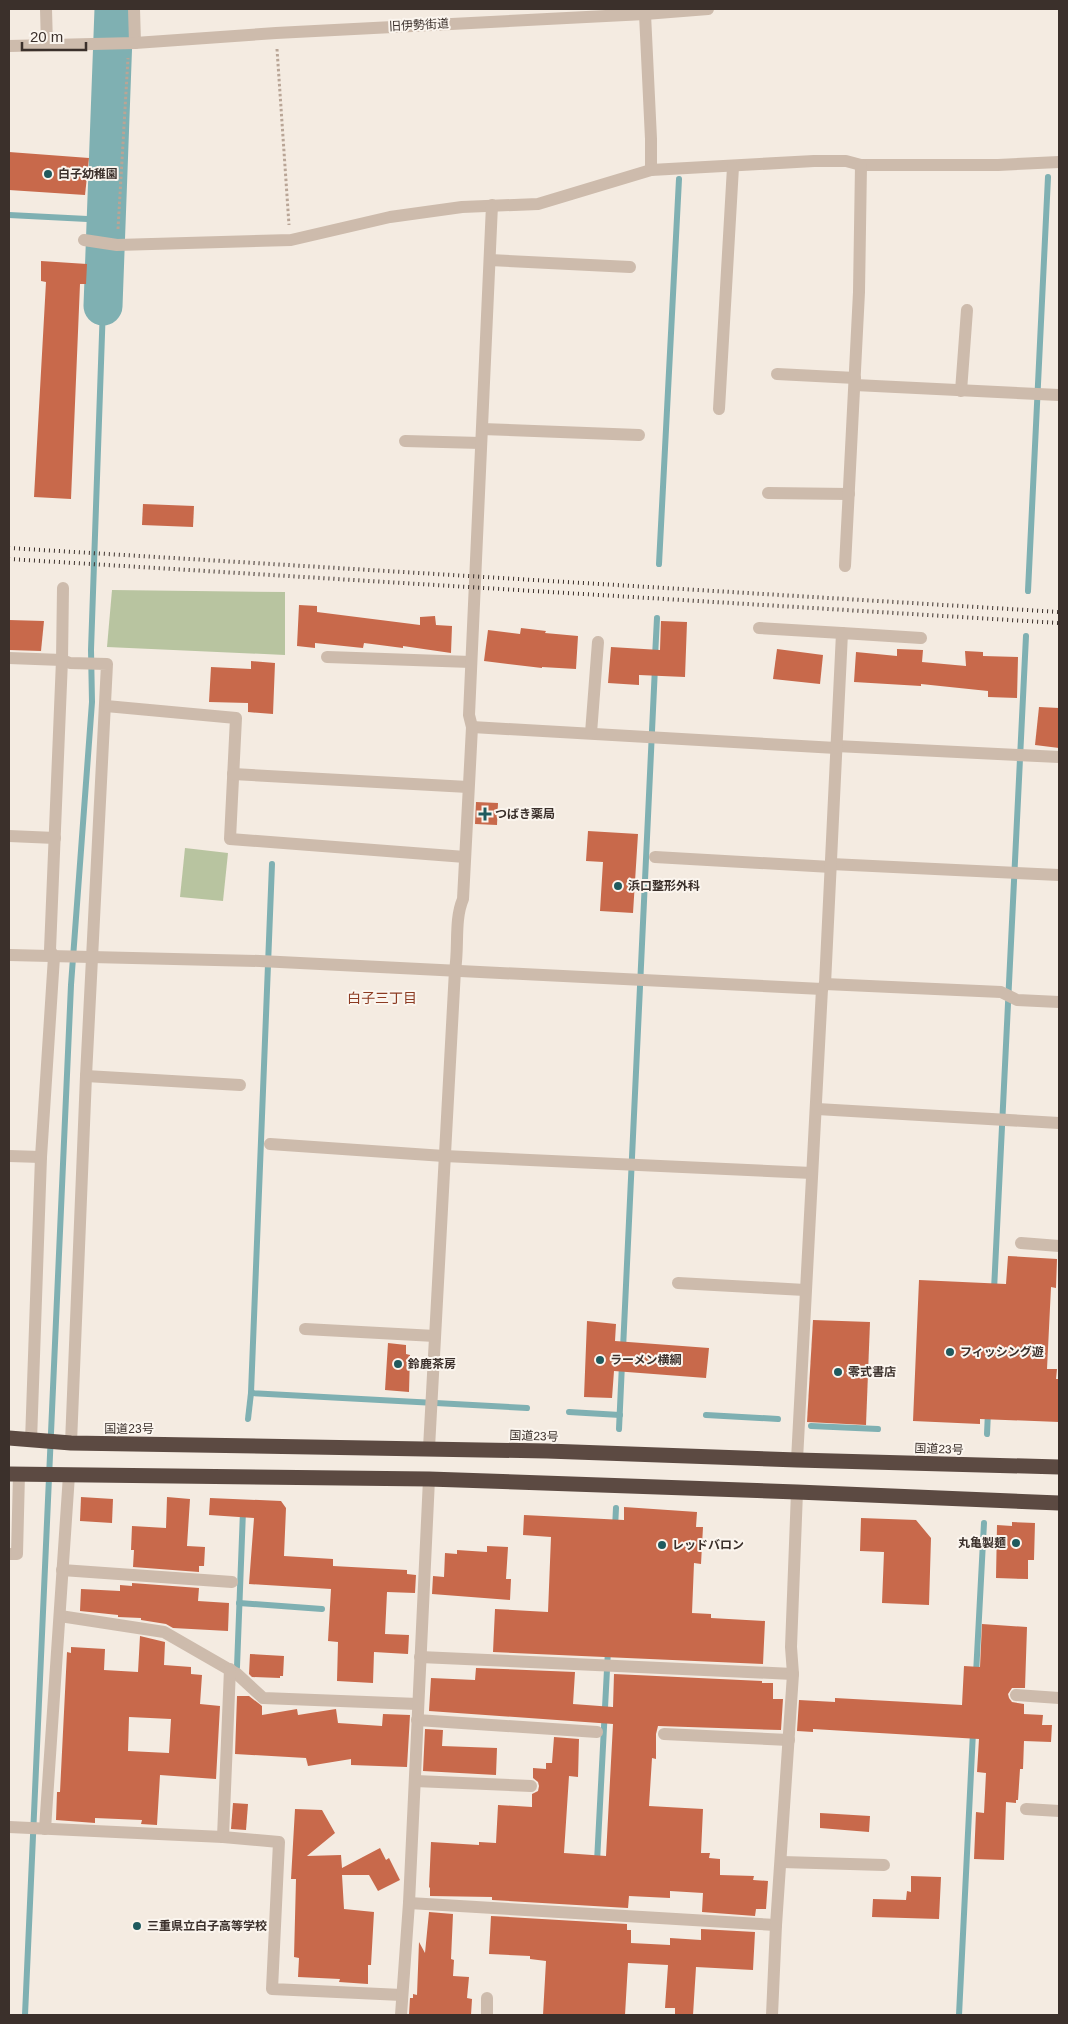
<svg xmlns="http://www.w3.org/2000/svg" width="1068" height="2024" viewBox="0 0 1068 2024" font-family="Helvetica,'Noto Sans JP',sans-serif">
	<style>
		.green { fill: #b8c4a0 }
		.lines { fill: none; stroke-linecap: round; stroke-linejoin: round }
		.stream { stroke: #7fb0b2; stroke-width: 6 }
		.river { stroke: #7fb0b2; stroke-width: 39 }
		.building { fill: #c8694b; fill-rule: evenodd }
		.path { stroke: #b9a596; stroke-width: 3; stroke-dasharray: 2.5 2.5; stroke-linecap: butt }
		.minor { stroke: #cdbbac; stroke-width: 12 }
		.highway { stroke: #5c4a42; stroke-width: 15 }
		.rail { stroke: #3b302b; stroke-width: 4; stroke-dasharray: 1 4; stroke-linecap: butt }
		.poi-dot { fill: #1f5a5e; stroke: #fbf5ee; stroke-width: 2 }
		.labels { text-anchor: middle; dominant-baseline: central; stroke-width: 4; stroke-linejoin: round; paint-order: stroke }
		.street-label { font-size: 12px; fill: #3b302b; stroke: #fbf5ee }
		.poi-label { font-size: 12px; font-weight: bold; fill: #3b302b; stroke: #fbf5ee; text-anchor: start }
		.neighbourhood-label { font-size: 14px; fill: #8c3b22; stroke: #fbf5ee }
	</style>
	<rect width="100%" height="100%" fill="#f4ebe1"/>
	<!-- green -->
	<g class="green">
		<polygon points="112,590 285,592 285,655 107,647"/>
		<polygon points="185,848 228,853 223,901 180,897"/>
	</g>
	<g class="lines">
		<!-- stream -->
		<g class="stream">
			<polyline points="9,215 107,220"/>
			<polyline points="659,564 679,179"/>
			<polyline points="1028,591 1048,177"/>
			<polyline points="655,657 657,618"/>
			<polyline points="272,864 251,1393 527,1408"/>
			<polyline points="994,1290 1026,636"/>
			<polyline points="623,1349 655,667"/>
			<polyline points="569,1412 620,1415"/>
			<polyline points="706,1415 778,1419"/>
			<polyline points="248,1419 251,1393"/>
			<polyline points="811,1426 878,1429"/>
			<polyline points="619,1429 622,1364"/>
			<polyline points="987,1434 988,1412"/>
			<polyline points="615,1528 616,1508"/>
			<polyline points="239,1603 322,1609"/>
			<polyline points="237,1667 243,1511"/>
			<polyline points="976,1674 984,1523"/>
			<polyline points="597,1862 608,1650"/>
			<polyline points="25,2015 71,985 92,702 91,650 103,306"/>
			<polyline points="959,2015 973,1732"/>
		</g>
		<!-- river -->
		<polyline class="river" points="103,306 114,9"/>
	</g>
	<!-- building -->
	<g class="building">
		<polygon points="9,152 89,158 85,195 9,190"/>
		<polygon points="41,261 87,264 86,284 80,284 71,499 34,497 46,282 41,281"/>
		<polygon points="143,504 194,506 193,527 142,525"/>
		<polygon points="299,605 317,606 317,612 420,625 420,617 435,616 436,625 452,626 451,653 403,646 403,648 364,643 363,648 315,643 315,648 297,646"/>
		<polygon points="9,620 44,621 41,651 9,650"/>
		<polygon points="661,621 687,622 685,677 639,675 639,685 608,683 611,647 660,650"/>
		<polygon points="521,628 546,631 545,633 578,636 576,669 542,667 542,668 484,661 488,630 520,634"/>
		<polygon points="777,649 823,655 820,684 773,679"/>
		<polygon points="897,649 923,650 922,662 966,666 965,651 983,652 983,656 1018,657 1017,698 988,697 988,691 921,684 921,686 854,682 856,652 897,656"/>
		<polygon points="251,661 275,663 273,714 248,712 248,703 209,702 211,667 251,669"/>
		<polygon points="1039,707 1059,708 1059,748 1035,745"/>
		<polygon points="476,802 498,803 497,825 475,824"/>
		<polygon points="588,831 638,834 633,913 600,911 603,862 586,861"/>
		<polygon points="1008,1256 1057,1259 1056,1288 1051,1287 1047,1369 1057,1369 1056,1379 1059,1379 1059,1422 980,1419 980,1424 913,1421 919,1280 1006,1284"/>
		<polygon points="813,1320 870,1322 866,1425 807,1422"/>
		<polygon points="587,1321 616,1324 615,1341 709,1348 706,1378 614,1371 612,1398 584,1397"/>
		<polygon points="388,1343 406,1345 406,1354 410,1355 409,1392 385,1390"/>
		<polygon points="81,1497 113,1499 112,1523 80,1521"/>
		<polygon points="167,1497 190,1499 187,1546 205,1547 204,1566 199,1566 199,1572 133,1567 134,1550 131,1550 132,1526 166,1528"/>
		<polygon points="210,1498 281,1501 286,1508 284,1556 333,1559 333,1566 407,1570 407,1574 416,1575 415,1593 387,1592 385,1634 409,1635 408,1654 374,1652 373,1683 337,1681 338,1642 328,1641 331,1589 249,1584 254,1518 209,1515"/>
		<polygon points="624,1507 697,1512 696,1527 703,1527 701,1564 694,1563 692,1613 711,1614 711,1618 765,1621 763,1664 493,1652 495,1609 548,1612 551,1537 523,1535 524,1515 624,1520"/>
		<polygon points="861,1518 916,1520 931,1538 929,1605 882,1603 884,1552 860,1551"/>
		<polygon points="1012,1522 1035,1523 1034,1560 1028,1560 1028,1579 996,1578 997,1525 1012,1526"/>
		<polygon points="487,1546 508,1547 506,1579 511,1579 510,1600 432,1594 433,1576 444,1577 445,1553 457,1554 457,1550 487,1552"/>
		<polygon points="132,1583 199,1588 198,1601 229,1603 228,1631 173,1628 166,1624 141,1620 141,1618 118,1617 118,1615 80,1611 81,1589 120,1591 120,1585 132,1586"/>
		<polygon points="982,1624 1027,1627 1025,1688 1012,1688 1008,1694 1009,1698 1012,1702 1024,1704 1024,1714 1043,1715 1042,1725 1052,1725 1051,1742 1024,1741 1023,1769 1020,1769 1018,1800 1016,1800 1016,1803 1006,1802 1004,1860 974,1859 976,1812 984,1813 986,1773 977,1772 979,1739 813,1729 813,1732 797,1731 799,1700 835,1702 835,1698 962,1705 964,1666 980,1667"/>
		<path d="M140 1636 165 1642 164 1665 191 1667V1674L202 1675 200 1704 220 1706 216 1779 160 1775 157 1825 141 1824 142 1820 95 1818V1823L56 1820 57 1792H60L67 1652 71 1653V1647L105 1649 104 1670 138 1672ZM129 1717 171 1719 169 1753 128 1751Z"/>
		<polygon points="250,1654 284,1656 283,1676 280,1676 280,1678 252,1677 249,1674"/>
		<polygon points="476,1668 575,1672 573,1704 613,1707 614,1674 762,1681 762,1683 773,1683 773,1699 783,1699 781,1730 658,1726 656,1734 656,1759 652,1758 649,1806 703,1809 701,1853 710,1853 709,1858 720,1859 720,1875 754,1876 753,1880 768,1881 766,1909 756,1909 755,1916 702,1912 703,1893 670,1891 670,1898 629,1896 628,1908 492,1900 492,1897 430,1896 430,1887 429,1888 431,1842 479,1845 479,1842 496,1843 498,1805 532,1807 532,1794 538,1791 539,1786 538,1782 533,1778 533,1768 546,1769 546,1763 552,1763 554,1737 579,1739 578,1777 569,1776 564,1853 606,1856 613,1724 429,1711 431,1678 475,1680"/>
		<polygon points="237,1696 249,1696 262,1706 262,1715 297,1709 298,1715 336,1709 338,1723 382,1726 383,1714 410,1715 407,1767 351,1765 351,1759 308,1766 306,1758 235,1754"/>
		<polygon points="425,1729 443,1730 442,1746 497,1748 496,1775 423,1771"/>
		<polygon points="233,1803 248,1804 246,1830 231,1829"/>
		<polygon points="295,1809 322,1810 335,1833 307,1856 341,1855 342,1868 380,1848 386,1860 389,1858 400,1880 378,1891 369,1875 342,1875 344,1909 374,1912 371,1965 368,1965 368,1984 339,1982 340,1979 298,1977 299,1958 294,1957 296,1879 291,1879"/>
		<polygon points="820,1813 870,1816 869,1832 820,1828"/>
		<polygon points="911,1876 941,1877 939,1919 872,1917 873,1899 906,1900 907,1891 911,1892"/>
		<polygon points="429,1912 453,1914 451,1959 454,1960 453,1976 469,1977 467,1998 472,1999 471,2015 409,2015 410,1998 413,1998 413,1994 417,1995 419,1942 425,1953"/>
		<polygon points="491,1916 627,1924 627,1930 631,1930 631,1943 670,1945 670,1938 701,1940 701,1929 755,1932 753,1970 696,1967 693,2015 675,2015 675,2008 665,2008 668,1965 628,1963 625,2015 543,2015 546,1961 530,1959 530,1956 489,1954"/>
	</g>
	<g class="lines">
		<!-- path -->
		<g class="path">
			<polyline points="277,49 289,225"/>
			<polyline points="118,229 128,58"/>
		</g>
		<!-- minor -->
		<g class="minor">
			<polyline points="46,9 47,45"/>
			<polyline points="134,9 135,43"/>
			<polyline points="645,14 651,139 651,170"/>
			<polyline points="9,46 135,43 276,33 645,14 708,9"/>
			<polyline points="84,240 117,245 291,240 390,217 462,207 538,204 651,170 814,161 846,161 861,165 998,165 1059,162"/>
			<polyline points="490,260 630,267"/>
			<polyline points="777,374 855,378"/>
			<polyline points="855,385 1059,395"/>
			<polyline points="961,391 967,310"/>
			<polyline points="719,409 733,167"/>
			<polyline points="482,429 639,435"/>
			<polyline points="405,441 481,443"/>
			<polyline points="768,493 849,494"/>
			<polyline points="845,566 859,292 861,165"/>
			<polyline points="759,628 842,633"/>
			<polyline points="327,657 471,662"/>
			<polyline points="9,658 62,660 70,663 107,664 86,1076 71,1443"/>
			<polyline points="106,706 236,718 230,839 465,857"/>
			<polyline points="472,727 836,748"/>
			<polyline points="591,733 598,642"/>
			<polyline points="836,746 1059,757"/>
			<polyline points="233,774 468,787"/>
			<polyline points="9,836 55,838"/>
			<polyline points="655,857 831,867"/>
			<polyline points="831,864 1059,875"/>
			<polyline points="9,955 260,961 822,989"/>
			<polyline points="825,984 1001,992 1017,1000 1059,1002"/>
			<polyline points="86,1076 240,1085"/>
			<polyline points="817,1109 1059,1123"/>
			<polyline points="270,1144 444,1156 812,1173"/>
			<polyline points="9,1156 41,1157"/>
			<polyline points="1021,1243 1059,1246"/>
			<polyline points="678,1283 805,1290"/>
			<polyline points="305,1329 435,1336"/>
			<polyline points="31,1441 41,1157 54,957 50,950 62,660 63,588"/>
			<path d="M429 1448 455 970C459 947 454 920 463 899L472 727 469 715 492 205"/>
			<polyline points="797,1460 822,989 825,984 842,633 921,638"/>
			<polyline points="9,1554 17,1554 19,1474"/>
			<polyline points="62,1570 232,1582"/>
			<polyline points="60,1616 164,1632 237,1674 263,1698 418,1704"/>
			<polyline points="420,1657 793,1674"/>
			<polyline points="1016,1695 1059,1698"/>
			<polyline points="417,1720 597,1732"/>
			<polyline points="664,1734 789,1740"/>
			<polyline points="415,1781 531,1786"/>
			<polyline points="1026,1809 1059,1811"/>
			<polyline points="9,1827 223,1837 279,1842 272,1989 402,1995"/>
			<polyline points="45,1829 69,1475"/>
			<polyline points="223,1837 230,1669"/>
			<polyline points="782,1862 884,1865"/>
			<polyline points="409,1903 776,1925"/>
			<polyline points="401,2015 409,1903 429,1479"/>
			<polyline points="487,2015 487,1998"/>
			<polyline points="772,2015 776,1925 793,1674 791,1647 797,1492"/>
		</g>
		<!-- highway -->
		<g class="highway">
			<polyline points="9,1438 71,1443 547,1451 797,1460 1059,1467"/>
			<polyline points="9,1474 429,1479 797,1492 1059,1503"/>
		</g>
		<!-- rail -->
		<g class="rail">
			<polyline points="9,548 1059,612"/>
			<polyline points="9,559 1059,623"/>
		</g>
	</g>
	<!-- markers -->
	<g class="poi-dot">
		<circle cx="48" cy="174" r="5"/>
		<path d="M482.5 806.5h5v5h5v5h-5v5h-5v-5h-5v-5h5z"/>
		<circle cx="618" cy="886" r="5"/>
		<circle cx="950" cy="1352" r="5"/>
		<circle cx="600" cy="1360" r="5"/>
		<circle cx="398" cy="1364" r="5"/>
		<circle cx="838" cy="1372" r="5"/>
		<circle cx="1016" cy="1543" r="5"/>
		<circle cx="662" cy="1545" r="5"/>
		<circle cx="137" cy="1926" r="5"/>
	</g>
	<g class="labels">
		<!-- street labels -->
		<g class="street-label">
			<text transform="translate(419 25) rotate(-3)">旧伊勢街道</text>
			<text x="129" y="1429">国道23号</text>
			<text transform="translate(534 1436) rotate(2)">国道23号</text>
			<text transform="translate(939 1449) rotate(2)">国道23号</text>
		</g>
		<!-- poi labels -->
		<g class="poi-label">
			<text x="58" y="174">白子幼稚園</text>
			<text x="495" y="814">つばき薬局</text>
			<text x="628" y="886">浜口整形外科</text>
			<text x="960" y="1352">フィッシング遊</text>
			<text x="610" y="1360">ラーメン横綱</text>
			<text x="408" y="1364">鈴鹿茶房</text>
			<text x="848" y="1372">零式書店</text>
			<text x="1006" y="1543" text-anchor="end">丸亀製麺</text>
			<text x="672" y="1545">レッドバロン</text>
			<text x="147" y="1926">三重県立白子高等学校</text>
		</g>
		<!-- neighbourhood labels -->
		<g class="neighbourhood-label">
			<text x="382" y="998">白子三丁目</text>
		</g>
	</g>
	<!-- border -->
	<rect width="1068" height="2024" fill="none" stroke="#3b302b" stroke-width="20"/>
	<!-- scale -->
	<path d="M22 42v8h64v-8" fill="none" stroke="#3b302b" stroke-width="2.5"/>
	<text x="30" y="42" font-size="15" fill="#3b302b" stroke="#fbf5ee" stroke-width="4" paint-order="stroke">20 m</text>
</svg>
